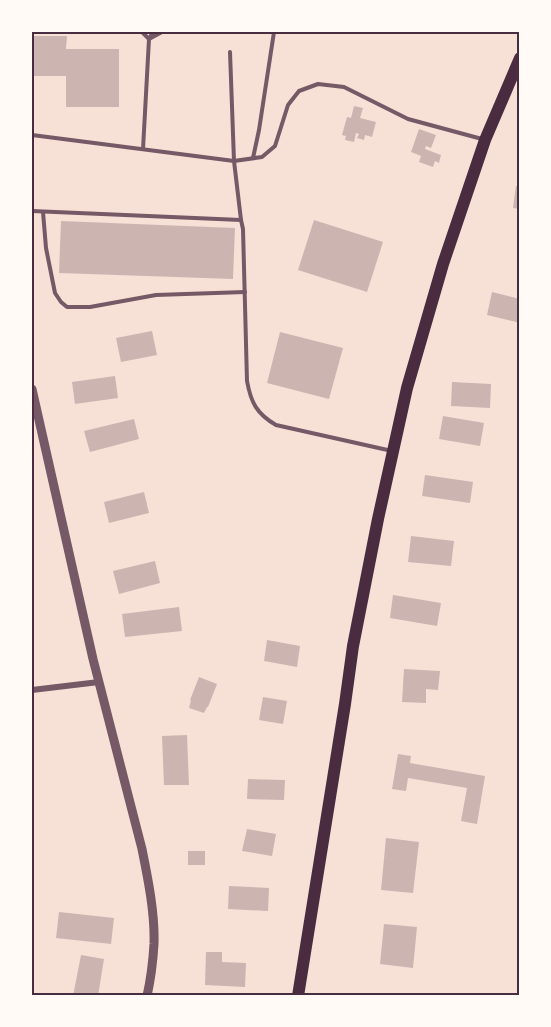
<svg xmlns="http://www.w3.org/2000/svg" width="551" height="1027" viewBox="0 0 551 1027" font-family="Manrope,sans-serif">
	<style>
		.building { fill: #ccb4b1 }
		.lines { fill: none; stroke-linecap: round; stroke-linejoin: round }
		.service { stroke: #755966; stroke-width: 4 }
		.minor { stroke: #755966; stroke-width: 6 }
		.tertiary { stroke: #755966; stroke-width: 9 }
		.primary { stroke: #4a2c40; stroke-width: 12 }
		.neatline { fill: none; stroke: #4a2c40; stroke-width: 2 }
	</style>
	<rect width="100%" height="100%" fill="#f7e1d7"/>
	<!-- building -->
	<g class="building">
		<polygon points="32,36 67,36 66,49 119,49 119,107 66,107 66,76 32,76"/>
		<polygon points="354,106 363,108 360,118 376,122 372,137 365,135 364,140 357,138 359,134 356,133 354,142 345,140 346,136 342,135 347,117 351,118"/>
		<polygon points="419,129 436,135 431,148 426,146 425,149 441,155 439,163 435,161 433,167 419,162 421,156 411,152"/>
		<polygon points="516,186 520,186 520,209 513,208"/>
		<polygon points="314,220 383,242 367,292 298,270"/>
		<polygon points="61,221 235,228 233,279 59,273"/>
		<polygon points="492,292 520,299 520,323 487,315"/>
		<polygon points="152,331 157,355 121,362 116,338"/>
		<polygon points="280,332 343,348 329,399 267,383"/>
		<polygon points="115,376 118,398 75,404 72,382"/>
		<polygon points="452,382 491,384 490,408 451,406"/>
		<polygon points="443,416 484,423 480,446 439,439"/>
		<polygon points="134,419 139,439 90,452 84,431"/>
		<polygon points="425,475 473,482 470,503 422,496"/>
		<polygon points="144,492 149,513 109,523 104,502"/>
		<polygon points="411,536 454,541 451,566 408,562"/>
		<polygon points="155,561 160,583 119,594 113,571"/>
		<polygon points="393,595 441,603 437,626 390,618"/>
		<polygon points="179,607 182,631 125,637 122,614"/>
		<polygon points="267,640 300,646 297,667 264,661"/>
		<polygon points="404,669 440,671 438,690 426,689 426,703 402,702"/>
		<polygon points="199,677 217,684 208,707 207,707 204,713 189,708 191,700 190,700"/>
		<polygon points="263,697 287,701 283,724 259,720"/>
		<polygon points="187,735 189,785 164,785 162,736"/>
		<polygon points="398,754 411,756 410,763 485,776 477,824 461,821 467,788 408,778 406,791 392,789"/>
		<polygon points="248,779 285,780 284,800 247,799"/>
		<polygon points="247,829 276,834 272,856 242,851"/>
		<polygon points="386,838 419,842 413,893 381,890"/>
		<rect x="188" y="851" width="17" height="14"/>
		<polygon points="229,886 269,888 268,911 228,909"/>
		<polygon points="59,912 114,918 111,944 56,938"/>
		<polygon points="384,924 417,927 413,968 380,964"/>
		<polygon points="206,952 222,952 222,962 246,963 245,987 205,985"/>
		<polygon points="81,955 104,959 98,996 73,996"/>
	</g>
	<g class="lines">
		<!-- service -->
		<g class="service">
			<polyline points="142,32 149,39 162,32"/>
			<polyline points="230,52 234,161 262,157 275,146 288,105 299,91 318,84 344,87 408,119 482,139"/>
			<path d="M32 135 234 161 241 220 243 229 247 381C251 403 257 414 276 425L392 451"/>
			<polyline points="143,149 149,39 153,32"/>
			<polyline points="253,158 259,130 274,32"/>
			<polyline points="32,211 241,220"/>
			<polyline points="43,212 46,248 55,293 61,302 67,307 90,307 156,295 245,292"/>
		</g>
		<!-- minor -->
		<polyline class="minor" points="32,690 99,682"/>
		<!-- tertiary -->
		<path class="tertiary" d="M32 389 93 659 142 849C148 879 155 913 154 944 153 961 151 978 147 996"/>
		<!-- primary -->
		<polyline class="primary" points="298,996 345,704 353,646 378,519 407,388 443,264 485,140 520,58"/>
	</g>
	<!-- border -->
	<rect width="551" height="1027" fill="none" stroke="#fffaf5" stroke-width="66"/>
	<rect x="33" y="33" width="485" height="961" class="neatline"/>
</svg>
